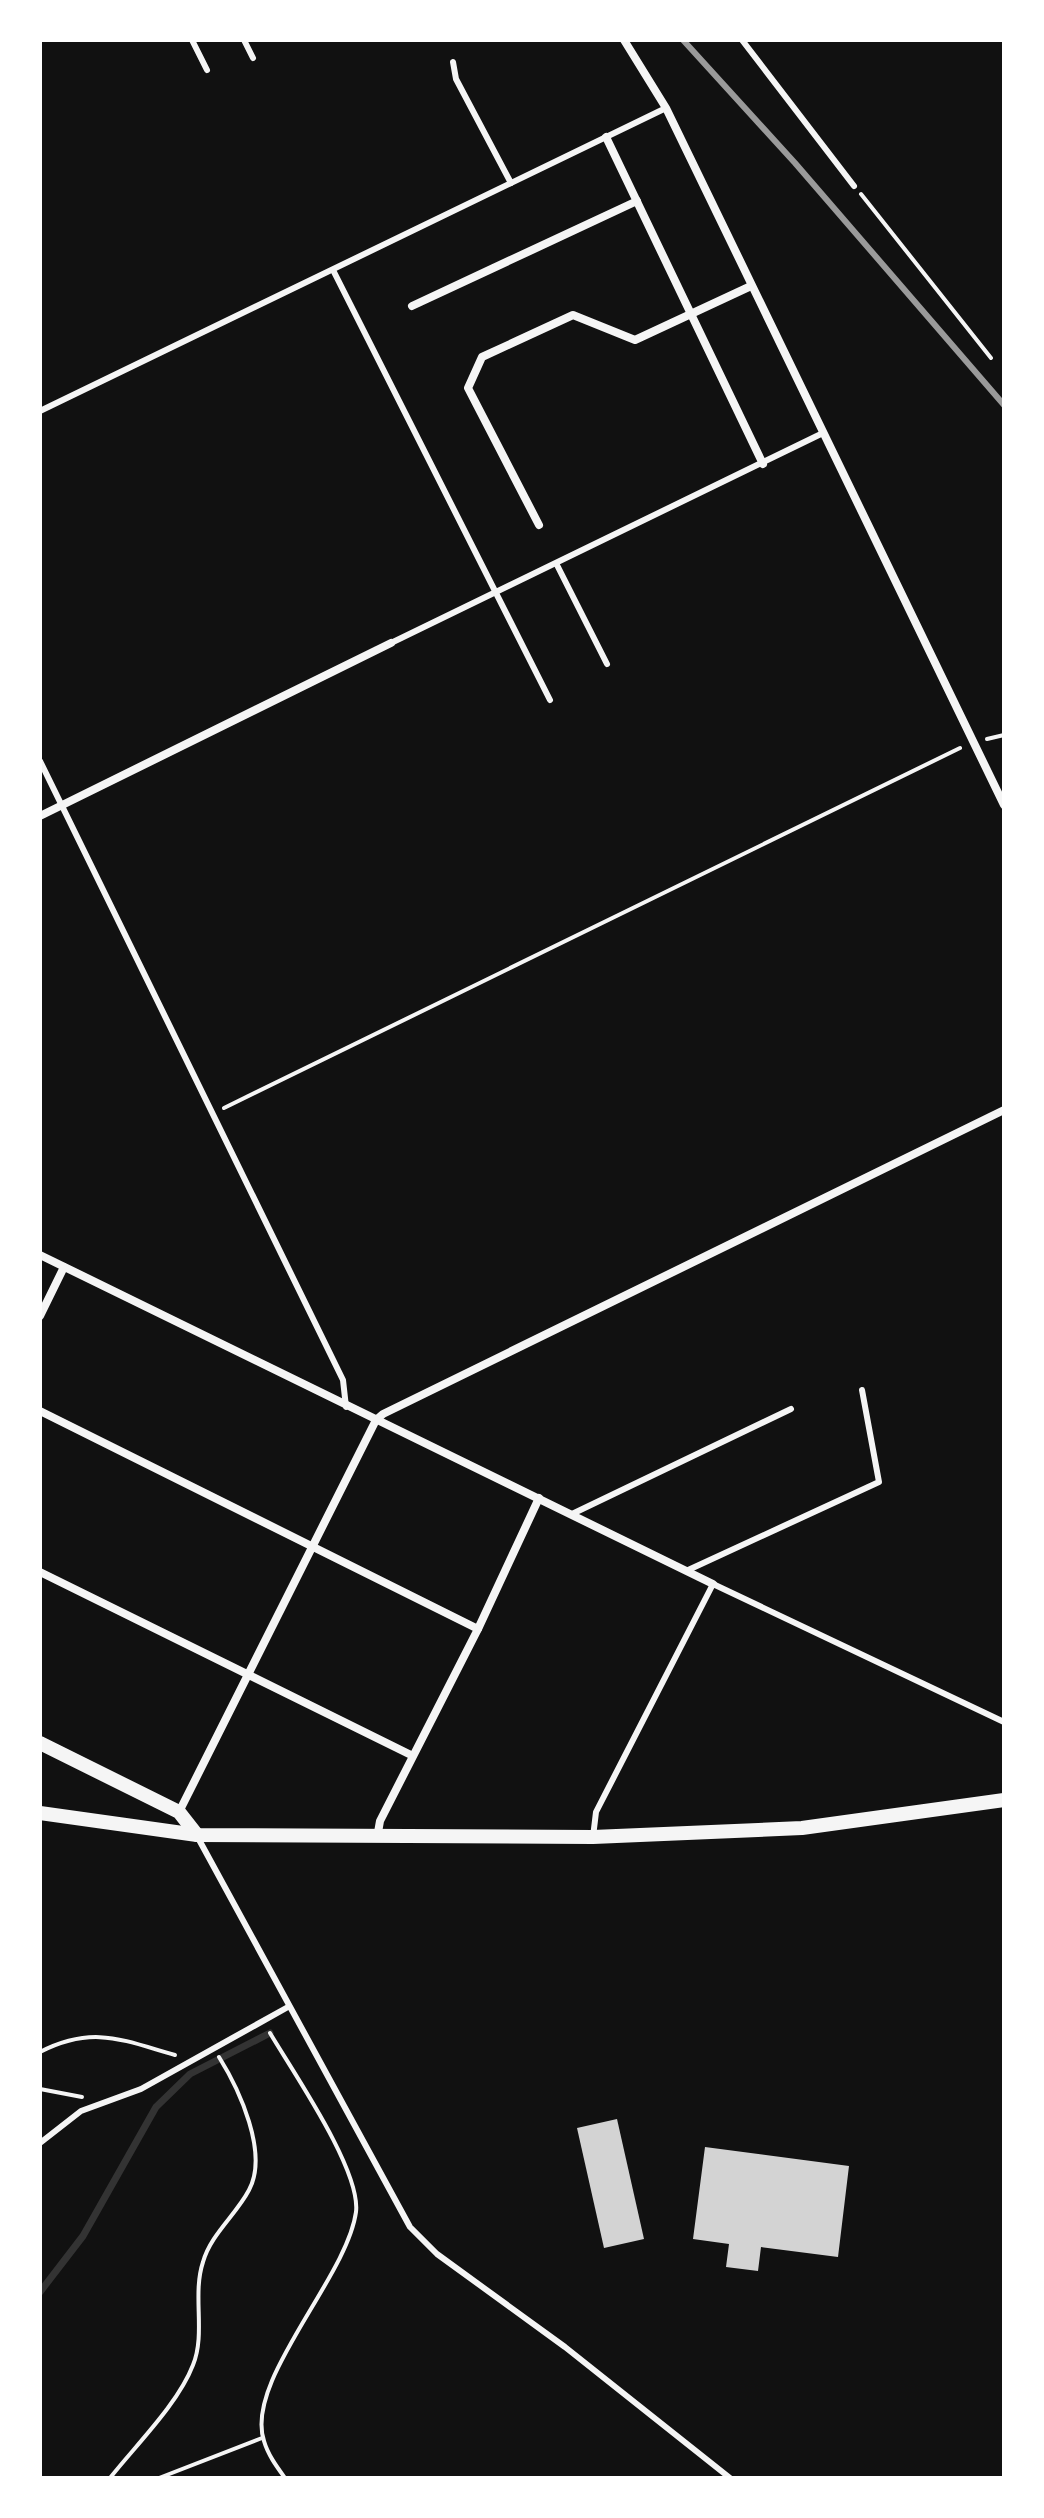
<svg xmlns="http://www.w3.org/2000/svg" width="1044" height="2518" viewBox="0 0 1044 2518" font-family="'Asap Condensed',sans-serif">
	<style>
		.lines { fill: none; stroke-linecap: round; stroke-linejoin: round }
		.stream { stroke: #333; stroke-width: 7 }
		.building { fill: #d3d3d3 }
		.path { stroke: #f5f5f5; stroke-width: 4 }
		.service { stroke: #f5f5f5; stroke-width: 6 }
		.minor { stroke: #f5f5f5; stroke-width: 8 }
		.tertiary { stroke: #f5f5f5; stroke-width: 14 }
		.rail { stroke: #9a9a9a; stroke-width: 6 }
	</style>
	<rect width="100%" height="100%" fill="#111"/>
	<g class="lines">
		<!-- stream -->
		<polyline class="stream" points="40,2292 83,2236 156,2107 190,2074 270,2033"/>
	</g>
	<!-- building -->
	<g class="building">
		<polygon points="617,2119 644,2239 604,2248 577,2128"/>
		<polygon points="705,2147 849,2166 838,2257 761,2247 758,2271 726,2267 729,2244 693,2239"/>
	</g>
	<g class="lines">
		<!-- path -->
		<g class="path">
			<polyline points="861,194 991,358"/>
			<polyline points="987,739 1004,735"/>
			<polyline points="224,1108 960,748"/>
			<path d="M270 2033C293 2072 361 2170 356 2212 347 2278 244 2381 264 2441 268 2455 277 2467 285 2478"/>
			<path d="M40 2052C93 2025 122 2040 175 2055"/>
			<polyline points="40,2089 82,2097"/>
			<path d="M110 2478C136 2445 178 2404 193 2365 206 2333 192 2295 203 2262 211 2234 236 2215 249 2190 269 2153 239 2089 219 2057"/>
			<polyline points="159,2478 262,2438"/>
		</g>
		<!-- service -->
		<g class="service">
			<polyline points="192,40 207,70"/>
			<polyline points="244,40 253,58"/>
			<polyline points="742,40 854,186"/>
			<polyline points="453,62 456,79 511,183"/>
			<polyline points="333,270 550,700"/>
			<polyline points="40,411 666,108"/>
			<polyline points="557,565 607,664"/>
			<polyline points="391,643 823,433"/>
			<polyline points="40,761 343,1380 346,1407"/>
			<polyline points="572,1514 791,1409"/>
			<polyline points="686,1571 879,1482 862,1390"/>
			<polyline points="197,1836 410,2227 437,2254 565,2347 730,2478"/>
			<polyline points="593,1837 596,1812 713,1584 1004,1722"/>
			<polyline points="40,2143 81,2111 141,2089 288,2007"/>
		</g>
		<!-- minor -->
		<g class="minor">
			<polyline points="624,40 666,108 1004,805"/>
			<polyline points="606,137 763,464"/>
			<polyline points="412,306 637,201"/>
			<polyline points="539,525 468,388 482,357 573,315 635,340 751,286"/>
			<polyline points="40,816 391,643"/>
			<polyline points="40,1255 713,1584"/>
			<polyline points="40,1316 64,1267"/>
			<polyline points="40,1411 478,1629"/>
			<polyline points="40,1572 411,1755"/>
			<polyline points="179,1812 376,1420 383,1414 1004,1110"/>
			<polyline points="377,1838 380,1821 478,1629 539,1498"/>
		</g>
		<!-- tertiary -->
		<g class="tertiary">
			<polyline points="40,1743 179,1812 197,1835"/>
			<polyline points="40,1813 197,1835 593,1837 802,1828 1004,1800"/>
		</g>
		<!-- rail -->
		<polyline class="rail" points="683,40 795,163 1004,405"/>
	</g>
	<!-- border -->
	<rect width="1044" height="2518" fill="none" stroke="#ffffff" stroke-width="84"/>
</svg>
